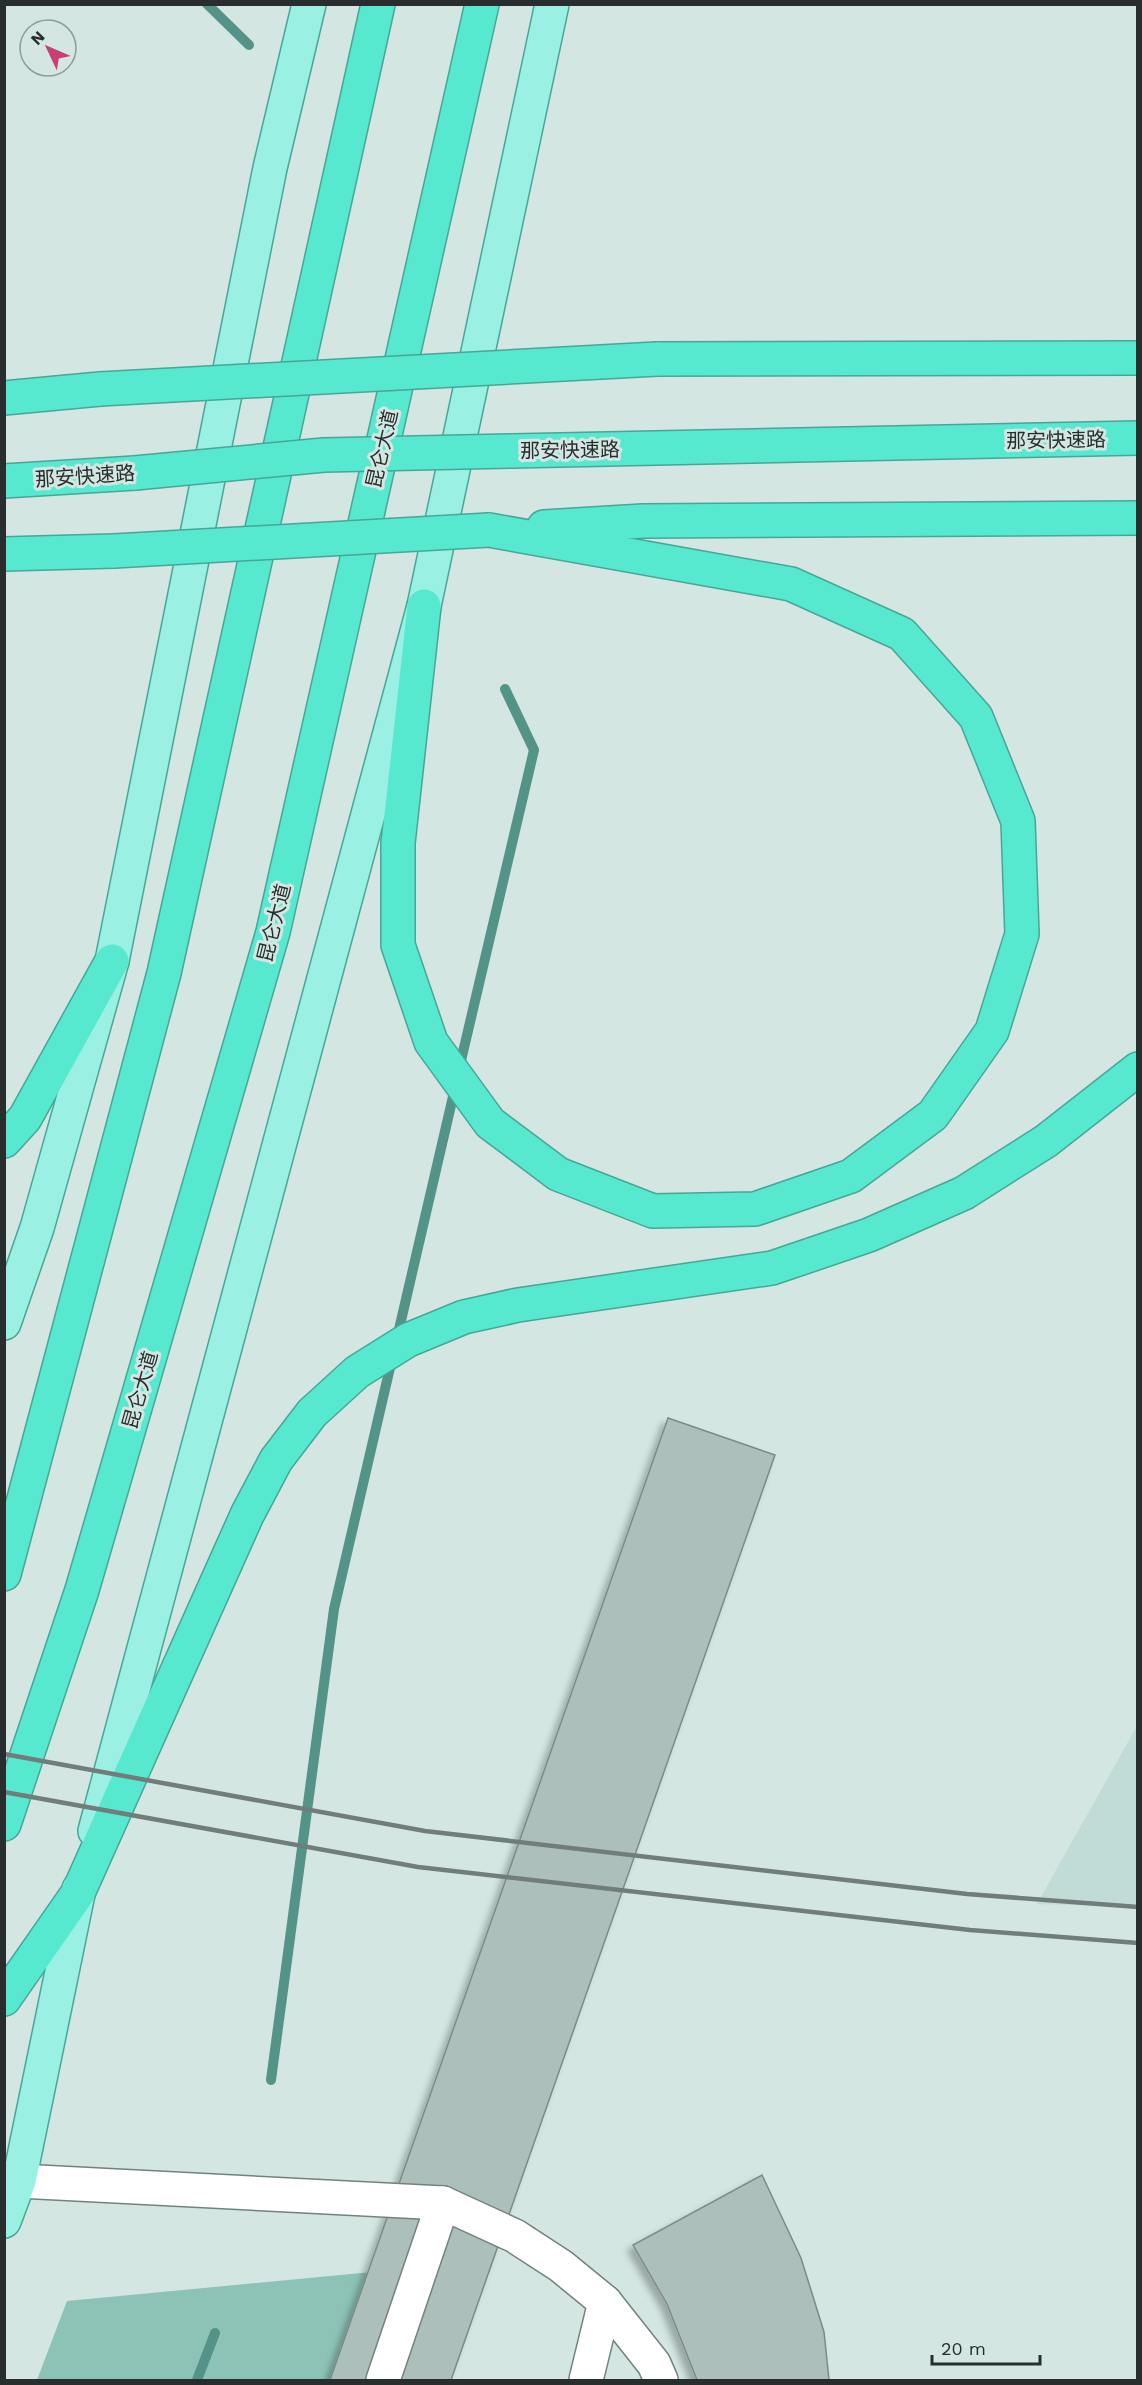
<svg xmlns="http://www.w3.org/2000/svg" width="1142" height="2385" viewBox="0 0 1142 2385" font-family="'Work Sans','Noto Sans SC',sans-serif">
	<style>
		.built { fill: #c1dcd6 }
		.green { fill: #8dc2b6 }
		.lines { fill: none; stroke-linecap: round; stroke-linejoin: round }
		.stream { stroke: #549488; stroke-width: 10 }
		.building { fill: #adbfbb; stroke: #7a8c88; stroke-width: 1.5; filter: url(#shadow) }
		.minor-casing { stroke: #72837f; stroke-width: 36 }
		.major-casing { stroke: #46a797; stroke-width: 36 }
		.highway-casing { stroke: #46a797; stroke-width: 36 }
		.minor { stroke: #fff; stroke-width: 33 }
		.major { stroke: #9af1e3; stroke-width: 33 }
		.highway { stroke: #57e8d0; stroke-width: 33 }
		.rail { stroke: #717d7b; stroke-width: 4.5 }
		.highway-bridge-casing { stroke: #46a797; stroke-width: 36; stroke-linecap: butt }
		.highway-bridge { stroke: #57e8d0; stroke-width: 33 }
		.labels { text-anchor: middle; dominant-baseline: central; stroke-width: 6; stroke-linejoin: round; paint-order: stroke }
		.street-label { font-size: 20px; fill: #272e2d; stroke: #d3e6e1 }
	</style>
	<defs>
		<filter id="shadow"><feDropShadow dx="-5.5" dy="5.5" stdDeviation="3" flood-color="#0004"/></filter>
	</defs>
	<rect width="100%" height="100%" fill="#d3e6e1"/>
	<!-- built -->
	<polygon class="built" points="1137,1726 1137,1907 1037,1904"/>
	<!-- green -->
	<polygon class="green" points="372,2272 334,2380 37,2380 67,2301"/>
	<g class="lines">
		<!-- stream -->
		<g class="stream">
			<polyline points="207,4 249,45"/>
			<polyline points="459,1069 534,750 505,689"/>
			<polyline points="397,1338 455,1088"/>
			<polyline points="271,2080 334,1609 392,1359"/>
			<polyline points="197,2380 215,2333"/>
		</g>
	</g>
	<!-- building -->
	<g class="building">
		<polygon points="668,1418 775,1455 451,2380 330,2380"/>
		<polygon points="762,2175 801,2258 824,2332 829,2380 697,2380 667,2304 633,2245"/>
	</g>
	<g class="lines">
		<!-- minor casing -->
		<g class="minor-casing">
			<g id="minor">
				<polyline points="4,2178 19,2181 443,2203 515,2236 561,2266 605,2302 654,2364 661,2380"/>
				<polyline points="383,2380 443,2203"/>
				<polyline points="586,2380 605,2302"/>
			</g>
		</g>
		<!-- major casing -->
		<g class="major-casing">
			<g id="major">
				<polyline points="4,1323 37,1228 112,961 270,168 309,4"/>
				<polyline points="95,1831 424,606 552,4"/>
				<polyline points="4,2221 19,2181 79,1889"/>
			</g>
		</g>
		<!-- highway casing -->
		<g class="highway-casing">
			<g id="highway">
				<polyline points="657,359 1138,358"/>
				<polyline points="4,398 100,389"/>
				<polyline points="512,451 1138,438"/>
				<polyline points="4,481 135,473"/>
				<polyline points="544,527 643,521 1138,518"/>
				<polyline points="4,554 114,551"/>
				<polyline points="424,606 398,843 398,945 431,1042 490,1123 558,1174 653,1211 755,1209 851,1176 933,1115 992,1031 1022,934 1018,821 976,717 902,634 791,584 489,530"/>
				<polyline points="4,1141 25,1118 112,961"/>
				<polyline points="4,1574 164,973 378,4"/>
				<polyline points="4,1824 82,1590 273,932 482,4"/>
				<polyline points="4,1999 78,1893 247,1515 276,1460 312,1413 357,1372 408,1340 464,1317 518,1305 772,1268 869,1235 964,1193 1046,1141 1138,1069"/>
			</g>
		</g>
		<!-- minor -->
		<use href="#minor" class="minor"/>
		<!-- major -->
		<use href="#major" class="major"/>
		<!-- highway -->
		<use href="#highway" class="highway"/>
		<!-- rail -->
		<g class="rail">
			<polyline points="4,1754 425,1831 967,1894 1138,1907"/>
			<polyline points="4,1792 418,1867 970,1930 1138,1943"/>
		</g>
		<!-- highway-bridge casing -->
		<g class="highway-bridge-casing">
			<g id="highway-bridge">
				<polyline points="100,389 657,359"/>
				<polyline points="135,473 324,455 512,451"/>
				<polyline points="114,551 489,530"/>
			</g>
		</g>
		<!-- highway-bridge -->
		<use href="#highway-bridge" class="highway-bridge"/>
	</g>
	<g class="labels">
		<!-- street labels -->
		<g class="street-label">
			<text transform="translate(1056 440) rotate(-1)">那安快速路</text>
			<text transform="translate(382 449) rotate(-77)">昆仑大道</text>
			<text transform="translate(570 450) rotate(-1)">那安快速路</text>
			<text transform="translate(85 476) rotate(-4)">那安快速路</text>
			<text transform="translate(274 923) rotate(-76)">昆仑大道</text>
			<text transform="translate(140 1390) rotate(-74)">昆仑大道</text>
		</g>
	</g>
	<!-- border -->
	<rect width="1142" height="2385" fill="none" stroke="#272e2d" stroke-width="12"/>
	<!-- north arrow -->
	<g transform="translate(48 48) rotate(314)"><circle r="28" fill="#d3e6e1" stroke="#8e9c99" stroke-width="1.5"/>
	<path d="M0-4.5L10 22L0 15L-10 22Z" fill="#c93e76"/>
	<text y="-9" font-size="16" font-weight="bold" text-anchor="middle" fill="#272e2d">N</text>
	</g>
	<!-- scale -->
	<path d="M932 2355v9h108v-9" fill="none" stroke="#272e2d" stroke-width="3"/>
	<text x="941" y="2355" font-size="18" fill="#272e2d" stroke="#d3e6e1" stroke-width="4.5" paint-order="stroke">20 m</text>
</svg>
